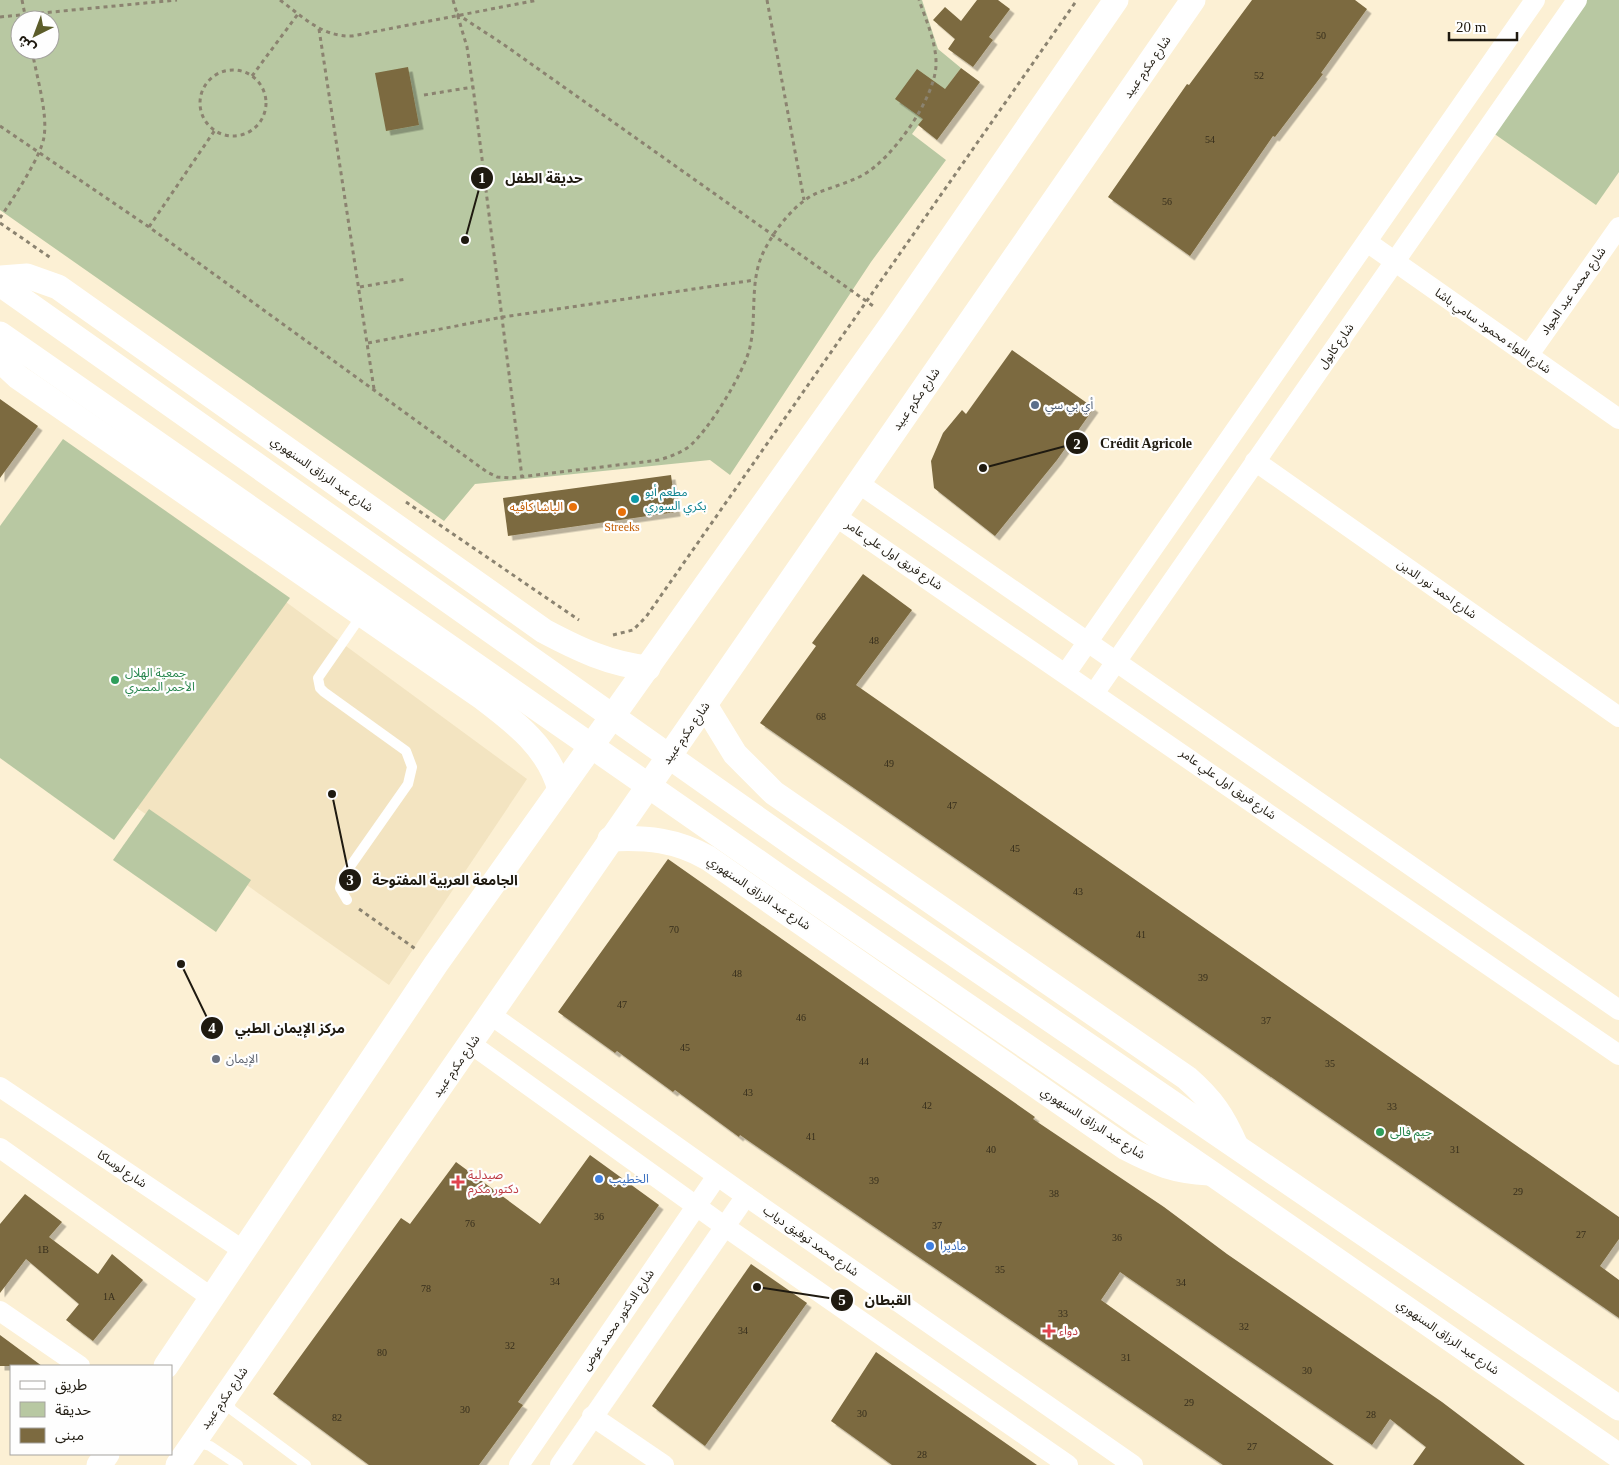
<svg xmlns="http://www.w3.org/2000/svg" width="1619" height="1465" viewBox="0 0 1619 1465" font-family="'Times New Roman','Noto Sans Arabic',serif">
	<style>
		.built { fill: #f3e4c1 }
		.green { fill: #b8c8a2; fill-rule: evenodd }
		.building { fill: #7c6a40; filter: url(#shadow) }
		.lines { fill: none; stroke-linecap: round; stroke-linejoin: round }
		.path { stroke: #8b8370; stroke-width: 3; stroke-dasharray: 4 4; stroke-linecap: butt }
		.service { stroke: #fff; stroke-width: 10 }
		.minor { stroke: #fff; stroke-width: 20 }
		.tertiary { stroke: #fff; stroke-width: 25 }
		.service-dot { fill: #5c6f8a; stroke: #fefefe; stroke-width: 2 }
		.culture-dot { fill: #0f9aa8; stroke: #fefefe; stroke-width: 2 }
		.food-dot { fill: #e8710a; stroke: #fefefe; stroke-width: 2 }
		.leisure-dot { fill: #2e9e5b; stroke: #fefefe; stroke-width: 2 }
		.worship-dot { fill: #6b7280; stroke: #fefefe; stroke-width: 2 }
		.shop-dot { fill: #3f7fe0; stroke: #fefefe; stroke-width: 2 }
		.health-dot { fill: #e0444e; stroke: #fefefe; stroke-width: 2 }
		.labels { text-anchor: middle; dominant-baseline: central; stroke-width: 4.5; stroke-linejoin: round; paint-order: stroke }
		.number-label { font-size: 10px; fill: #362e1c }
		.street-label { font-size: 12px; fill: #1f1a10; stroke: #fefefe }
		.service-label { font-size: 12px; fill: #4e5e75; stroke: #fefefe; text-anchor: start }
		.culture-label { font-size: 12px; fill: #0d838f; stroke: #fefefe; text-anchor: start }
		.food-label { font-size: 12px; fill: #c56008; stroke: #fefefe; text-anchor: end }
		.leisure-label { font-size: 12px; fill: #27864d; stroke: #fefefe; text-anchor: start }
		.worship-label { font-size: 12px; fill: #5b616d; stroke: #fefefe; text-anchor: start }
		.health-label { font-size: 12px; fill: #be3a42; stroke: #fefefe; text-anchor: start }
		.shop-label { font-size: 12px; fill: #366cbe; stroke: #fefefe; text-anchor: start }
		.leader { fill: none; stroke: #1f1a10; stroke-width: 2 }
		.callout-dot { fill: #1f1a10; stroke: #fefefe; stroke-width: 2 }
		.mark-label { font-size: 15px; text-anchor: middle; font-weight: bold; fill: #fff }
		.callout-label { font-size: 14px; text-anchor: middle; font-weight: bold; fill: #1f1a10; stroke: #fefefe; stroke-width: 4.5; stroke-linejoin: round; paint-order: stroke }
	</style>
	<defs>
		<filter id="shadow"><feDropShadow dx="4.5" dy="4.5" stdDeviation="0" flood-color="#0004"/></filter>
	</defs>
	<rect width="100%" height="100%" fill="#fcf0d4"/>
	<!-- built -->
	<polygon class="built" points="286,602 527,779 389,985 137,808"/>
	<!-- green -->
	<g class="green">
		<path d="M0 0H922L938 49 961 68 912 134 946 160 871 262 730 475 710 460 475 484 444 521 0 210ZM20 20H50V50H20Z"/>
		<polygon points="1575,0 1619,0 1619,172 1596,205 1486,128"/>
		<polygon points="63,439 290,598 114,840 0,758 0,526"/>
		<polygon points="149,809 251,880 216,932 113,860"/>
	</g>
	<!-- building -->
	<g class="building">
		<polygon points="977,0 998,0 1010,9 989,37 993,40 973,67 948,49 955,39 933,20 945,7 961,21"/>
		<polygon points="1252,0 1355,0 1367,9 1321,73 1323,74 1275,137 1273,136 1190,256 1108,197 1187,84 1189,85"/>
		<polygon points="408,67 419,125 386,131 375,73"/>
		<polygon points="961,68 980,82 937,140 918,125 923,119 895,99 917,69 945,89"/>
		<polygon points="1012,350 1094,408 1057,460 995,536 934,488 931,461 943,433 962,410 966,414"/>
		<polygon points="0,399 38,426 0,478"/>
		<polygon points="671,475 676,512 508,536 503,498"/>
		<polygon points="863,574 912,610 856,685 1619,1217 1619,1239 1600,1266 1619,1280 1619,1318 760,723 816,646 812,643"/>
		<polygon points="668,859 1035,1117 1033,1119 1164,1207 1227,1254 1442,1402 1525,1465 1413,1465 1426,1447 1390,1419 1372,1445 1120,1272 1101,1300 1334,1465 1223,1465 740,1135 739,1137 675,1090 673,1092 617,1051 615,1053 558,1012"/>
		<polygon points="590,1155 659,1205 518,1402 523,1405 479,1465 369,1465 273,1394 401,1218 410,1224 456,1162 540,1224"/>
		<polygon points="25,1194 62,1222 49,1237 98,1274 112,1254 143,1280 93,1341 66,1320 79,1304 26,1259 0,1293 0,1224"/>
		<polygon points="751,1264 807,1303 705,1446 652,1406"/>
		<polygon points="0,1335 42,1366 0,1366"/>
		<polygon points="876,1352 941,1398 1037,1465 892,1465 831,1421"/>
	</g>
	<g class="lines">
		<!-- path -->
		<g class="path">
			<polyline points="22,0 26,20"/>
			<path d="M280 0C303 17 322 37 352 36L538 0"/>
			<polyline points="453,0 467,47 473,87 522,477"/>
			<polyline points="767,0 804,200"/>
			<polyline points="457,14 503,44 876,308"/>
			<polyline points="0,17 177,0"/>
			<polyline points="319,29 374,389"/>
			<circle cx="233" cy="103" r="33"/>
			<polyline points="252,76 298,14"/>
			<polyline points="424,95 473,87"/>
			<path d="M0 126 149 227 487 472 497 477 511 478 659 460C669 457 678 454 687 448 707 434 745 371 750 347 757 316 749 280 764 251 775 229 795 203 817 193 832 187 848 183 863 175 892 159 934 100 936 66 937 44 926 20 919 0"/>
			<path d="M0 218C12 200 41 157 44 137 48 112 36 75 32 50"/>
			<polyline points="0,223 51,258"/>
			<polyline points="149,227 215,130"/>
			<polyline points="360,287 406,279"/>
			<polyline points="368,343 503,317 755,280"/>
			<polyline points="406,502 579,620"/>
			<polyline points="613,635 633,630 646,617 1077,0"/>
			<polyline points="359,909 417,950"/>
		</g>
		<!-- service -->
		<g class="service">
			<polyline points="347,900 340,888 342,878 408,784 412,767 406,751 324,692 320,688 318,678 361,616"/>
			<polyline points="225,1398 232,1410 306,1465"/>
			<polyline points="195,1442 210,1446 238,1465"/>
		</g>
		<!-- minor -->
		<g class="minor">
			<polyline points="1367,242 1619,419"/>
			<polyline points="1528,356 1619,227"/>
			<polyline points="1255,461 1619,717"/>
			<polyline points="858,483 1619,1010"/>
			<polyline points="835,516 1619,1055"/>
			<polyline points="1066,673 1535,0"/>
			<polyline points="1095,692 1577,0"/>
			<polyline points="491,1015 746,1196 1133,1465"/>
			<polyline points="471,1044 724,1226 1068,1465"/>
			<polyline points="0,1087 244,1251"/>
			<polyline points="0,1148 212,1298"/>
			<polyline points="0,1311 80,1366"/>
			<polyline points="592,1416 664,1465"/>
			<polyline points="519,1465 717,1176"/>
			<polyline points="560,1465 746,1196"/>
		</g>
		<!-- tertiary -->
		<g class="tertiary">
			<path d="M0 278 27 276 58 287 544 631C578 649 609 664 648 668"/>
			<polyline points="0,284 796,846 1619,1408"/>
			<polyline points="0,334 778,876 1211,1173 1619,1456"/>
			<path d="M0 360 18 377 483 698C516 723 549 748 560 790"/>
			<path d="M705 705 735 754 774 793 1187 1078C1212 1100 1223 1116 1236 1146"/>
			<path d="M610 839C647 837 676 840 708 858L1126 1148C1157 1164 1174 1171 1209 1173"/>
			<polyline points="166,1366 436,964 894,321 1116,0"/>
			<polyline points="99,1465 107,1454"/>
			<polyline points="178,1465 1193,0"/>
		</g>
	</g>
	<!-- markers -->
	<circle class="service-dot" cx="1035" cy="405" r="5"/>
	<circle class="culture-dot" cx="635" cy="499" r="5"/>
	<g class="food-dot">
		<circle cx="573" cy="507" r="5"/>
		<circle cx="622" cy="512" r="5"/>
	</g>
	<g class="leisure-dot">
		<circle cx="115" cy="680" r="5"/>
		<circle cx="1380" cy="1132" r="5"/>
	</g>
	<circle class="worship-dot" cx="216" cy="1059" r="5"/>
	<g class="shop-dot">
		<circle cx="599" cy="1179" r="5"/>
		<circle cx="930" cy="1246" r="5"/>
	</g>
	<g class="health-dot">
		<path d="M455.5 1174.5h5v5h5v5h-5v5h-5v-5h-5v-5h5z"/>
		<path d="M1046.5 1323.5h5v5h5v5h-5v5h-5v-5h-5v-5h5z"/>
	</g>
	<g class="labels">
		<!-- number labels -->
		<g class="number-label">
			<text x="1321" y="35">50</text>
			<text x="1259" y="75">52</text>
			<text x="1210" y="139">54</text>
			<text x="1167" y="201">56</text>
			<text x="874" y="640">48</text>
			<text x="821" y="716">68</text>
			<text x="889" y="763">49</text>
			<text x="952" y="805">47</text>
			<text x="1015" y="848">45</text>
			<text x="1078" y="891">43</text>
			<text x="674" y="929">70</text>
			<text x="1141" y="934">41</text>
			<text x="737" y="973">48</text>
			<text x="1203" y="977">39</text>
			<text x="622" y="1004">47</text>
			<text x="801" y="1017">46</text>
			<text x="1266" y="1020">37</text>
			<text x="685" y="1047">45</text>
			<text x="864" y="1061">44</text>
			<text x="1330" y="1063">35</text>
			<text x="748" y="1092">43</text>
			<text x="927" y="1105">42</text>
			<text x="1392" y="1106">33</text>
			<text x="811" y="1136">41</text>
			<text x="991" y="1149">40</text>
			<text x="1455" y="1149">31</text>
			<text x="874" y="1180">39</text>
			<text x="1518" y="1191">29</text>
			<text x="1054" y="1193">38</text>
			<text x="599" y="1216">36</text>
			<text x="470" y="1223">76</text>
			<text x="937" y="1225">37</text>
			<text x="1581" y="1234">27</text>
			<text x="1117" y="1237">36</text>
			<text x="43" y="1249">1B</text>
			<text x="1000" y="1269">35</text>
			<text x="555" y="1281">34</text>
			<text x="1181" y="1282">34</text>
			<text x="426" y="1288">78</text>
			<text x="109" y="1296">1A</text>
			<text x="1063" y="1313">33</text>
			<text x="1244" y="1326">32</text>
			<text x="743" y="1330">34</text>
			<text x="510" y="1345">32</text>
			<text x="382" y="1352">80</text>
			<text x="1126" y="1357">31</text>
			<text x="1307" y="1370">30</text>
			<text x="1189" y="1402">29</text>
			<text x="465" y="1409">30</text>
			<text x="862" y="1413">30</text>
			<text x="1371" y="1414">28</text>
			<text x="337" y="1417">82</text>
			<text x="1252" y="1446">27</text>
			<text x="922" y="1454">28</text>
		</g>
		<!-- street labels -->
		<g class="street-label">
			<text transform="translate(1147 67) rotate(-55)">شارع مكرم عبيد</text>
			<text transform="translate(1573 291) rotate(-55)">شارع محمد عبد الجواد</text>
			<text transform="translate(1493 331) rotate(35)">شارع اللواء محمود سامي باشا</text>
			<text transform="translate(1336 346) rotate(-55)">شارع كابول</text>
			<text transform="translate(916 399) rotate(-55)">شارع مكرم عبيد</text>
			<text transform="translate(322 474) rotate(35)">شارع عبد الرزاق السنهوري</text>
			<text transform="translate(894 555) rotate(34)">شارع فريق اول علي عامر</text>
			<text transform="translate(1437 589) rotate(35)">شارع احمد نور الدين</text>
			<text transform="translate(686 733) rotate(-55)">شارع مكرم عبيد</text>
			<text transform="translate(1228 784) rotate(35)">شارع فريق اول علي عامر</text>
			<text transform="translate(759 893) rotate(34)">شارع عبد الرزاق السنهوري</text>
			<text transform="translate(456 1066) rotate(-55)">شارع مكرم عبيد</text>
			<text transform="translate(1093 1123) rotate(33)">شارع عبد الرزاق السنهوري</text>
			<text transform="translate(122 1169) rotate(34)">شارع لوساكا</text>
			<text transform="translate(811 1241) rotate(35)">شارع محمد توفيق دياب</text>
			<text transform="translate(618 1320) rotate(-56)">شارع الدكتور محمد عوض</text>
			<text transform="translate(1448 1337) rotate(35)">شارع عبد الرزاق السنهوري</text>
			<text transform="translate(224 1398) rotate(-55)">شارع مكرم عبيد</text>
		</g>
		<!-- service labels -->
		<g class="service-label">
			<text x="1045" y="405">أي بي سي</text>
		</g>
		<!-- culture labels -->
		<g class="culture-label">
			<text x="645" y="492">مطعم أبو<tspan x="645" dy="14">بكري السوري</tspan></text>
		</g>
		<!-- food labels -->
		<g class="food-label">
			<text x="563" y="507">الباشا كافيه</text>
			<text x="622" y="527" text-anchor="middle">Streeks</text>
		</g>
		<!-- leisure labels -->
		<g class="leisure-label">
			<text x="125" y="673">جمعية الهلال<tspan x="125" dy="14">الأحمر المصري</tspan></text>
			<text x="1390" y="1132">جيم فالى</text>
		</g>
		<!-- worship labels -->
		<g class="worship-label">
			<text x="226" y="1059">الإيمان</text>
		</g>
		<!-- health labels -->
		<g class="health-label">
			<text x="468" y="1175">صيدلية<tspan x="468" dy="14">دكتور مكرم</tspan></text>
			<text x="1059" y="1331">دواء</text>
		</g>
		<!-- shop labels -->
		<g class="shop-label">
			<text x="609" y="1179">الخطيب</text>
			<text x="940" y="1246">ماديرا</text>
		</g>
	</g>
	<!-- callouts -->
	<path class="leader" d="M465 240L482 178M983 468L1077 443M332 794L350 880M181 964L212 1028M757 1287L842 1300"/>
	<g class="callout-dot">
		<circle cx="465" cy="240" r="5"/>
		<circle cx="983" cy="468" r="5"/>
		<circle cx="332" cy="794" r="5"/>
		<circle cx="181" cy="964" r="5"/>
		<circle cx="757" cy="1287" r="5"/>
		<circle cx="482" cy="178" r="12"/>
		<circle cx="1077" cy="443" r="12"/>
		<circle cx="350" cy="880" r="12"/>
		<circle cx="212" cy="1028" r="12"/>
		<circle cx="842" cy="1300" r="12"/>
	</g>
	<g class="mark-label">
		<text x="482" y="183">1</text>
		<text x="1077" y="449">2</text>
		<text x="350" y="885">3</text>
		<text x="212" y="1033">4</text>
		<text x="842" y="1305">5</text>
	</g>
	<g class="callout-label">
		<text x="544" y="183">حديقة الطفل</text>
		<text x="1146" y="448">Crédit Agricole</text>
		<text x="445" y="885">الجامعة العربية المفتوحة</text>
		<text x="290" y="1033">مركز الإيمان الطبي</text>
		<text x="888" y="1305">القبطان</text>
	</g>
	<!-- legend -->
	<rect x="10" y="1365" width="162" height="90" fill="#fefefe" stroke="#a5a39f"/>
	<rect x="20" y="1381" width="25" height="8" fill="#ffffff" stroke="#a5a39f"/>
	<text x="55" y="1390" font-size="15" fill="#1f1a10">طريق</text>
	<rect x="20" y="1402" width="25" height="15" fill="#b8c8a2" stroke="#a5a39f"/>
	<text x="55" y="1415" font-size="15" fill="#1f1a10">حديقة</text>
	<rect x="20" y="1428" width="25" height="15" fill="#7c6a40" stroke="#a5a39f"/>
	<text x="55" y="1440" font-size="15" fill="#1f1a10">مبنى</text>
	<!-- north arrow -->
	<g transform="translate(35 35) rotate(222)"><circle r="24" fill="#fefefe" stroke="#a5a39f"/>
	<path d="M0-4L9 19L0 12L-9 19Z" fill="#5c5d2a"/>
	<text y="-8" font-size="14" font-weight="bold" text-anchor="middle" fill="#1f1a10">ش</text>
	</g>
	<!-- scale -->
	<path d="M1449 32v8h68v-8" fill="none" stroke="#1f1a10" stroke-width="2.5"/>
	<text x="1456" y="32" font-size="15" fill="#1f1a10" stroke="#fefefe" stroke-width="4" paint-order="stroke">20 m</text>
</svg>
